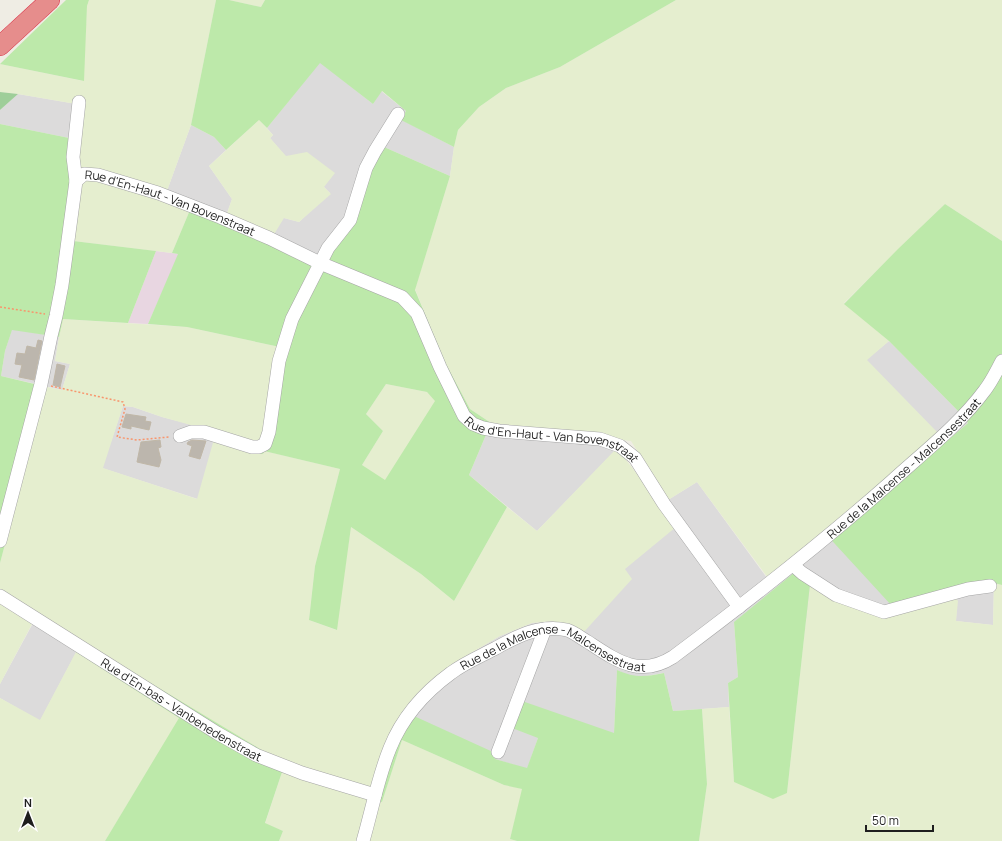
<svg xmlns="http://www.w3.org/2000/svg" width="1002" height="841" viewBox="0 0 1002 841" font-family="Manrope,sans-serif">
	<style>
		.residential { fill: #dcdbdb }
		.industrial { fill: #e8d6e1 }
		.farmland { fill: #e5eecf }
		.grass { fill: #bde9aa; fill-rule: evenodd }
		.forest { fill: #9ece99 }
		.building { fill: #bcb6ad; stroke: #c0b7a7 }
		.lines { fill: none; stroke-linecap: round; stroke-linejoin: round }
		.minor-casing { stroke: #a5a5a5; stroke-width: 14 }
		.highway-casing { stroke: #d82640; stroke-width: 20 }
		.path { stroke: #f8956c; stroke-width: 1.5; stroke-dasharray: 2 2; stroke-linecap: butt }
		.minor { stroke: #fff; stroke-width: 13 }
		.highway { stroke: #e68d8c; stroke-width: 19 }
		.labels { text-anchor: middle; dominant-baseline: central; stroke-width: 3; stroke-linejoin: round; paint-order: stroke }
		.street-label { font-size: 12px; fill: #1e1e1e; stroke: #fff }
	</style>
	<rect width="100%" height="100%" fill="#efede4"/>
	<!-- residential -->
	<g class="residential">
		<polygon points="320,62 373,104 381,91 406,111 402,120 454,147 450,176 384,147 321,269 164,199 191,125 214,137 226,150 209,166 232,199 226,216 284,218 299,222 330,193 324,187 286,157 270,138 273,135 267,128"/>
		<polygon points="18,94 82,105 79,140 0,124 0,110"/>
		<polygon points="12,329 59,337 55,361 70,364 62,390 1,376 5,351"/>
		<polygon points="889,341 960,413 968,423 946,442 866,360"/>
		<polygon points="123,406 133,407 162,417 217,431 198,499 102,468"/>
		<polygon points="491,423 603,435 623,440 612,454 537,531 469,475"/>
		<polygon points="697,482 767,578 824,532 994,583 993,625 956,621 957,601 883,615 734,622 738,677 728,683 729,707 673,711 664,673 646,676 629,676 617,670 614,733 538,738 527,769 495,759 403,711 423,688 452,664 500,636 532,623 552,621 571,626 624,569 675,527 668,500"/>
		<polygon points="38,614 81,643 40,721 0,698 0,684"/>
	</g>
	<!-- industrial -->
	<polygon class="industrial" points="156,251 179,254 148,324 128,323"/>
	<!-- farmland -->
	<g class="farmland">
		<polygon points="89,0 216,0 191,125 164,199 190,210 172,253 65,240 82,105 18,94 0,92 0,64 83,81 87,6"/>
		<polygon points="229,0 265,0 261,7"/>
		<polygon points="676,0 1002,0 1002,241 945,204 844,303 889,341 867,360 937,432 824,532 768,578 697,482 668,500 631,441 623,440 603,435 491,423 470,409 446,364 415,289 450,176 454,147 458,130 479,107 506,88 560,67"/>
		<polygon points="259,120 273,135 270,138 286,156 307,152 335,173 324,187 331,194 299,222 284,218 273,236 226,216 232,199 209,166"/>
		<polygon points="62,319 187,327 280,347 262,439 255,443 162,417 133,407 123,406 103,468 197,499 214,439 340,469 315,566 309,620 336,630 351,527 421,574 454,601 507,507 537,531 615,450 623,456 661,505 676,527 625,569 632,579 583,633 571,626 552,621 532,623 500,636 452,664 423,688 403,711 373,788 321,774 265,752 146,681 0,591 0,563 47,387 62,390 70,364 55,361"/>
		<polygon points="386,384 427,392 436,401 385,481 362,465 383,431 366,414"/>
		<polygon points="994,583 1002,585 1002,841 699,841 707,784 702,709 729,707 734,782 787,793 810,584 883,615 954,596 958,601 956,621 993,625"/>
		<polygon points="0,604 32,624 0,684"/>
		<polygon points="76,652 180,718 105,841 0,841 0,698 40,720"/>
		<polygon points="402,740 504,785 523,789 510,839 517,841 279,841 283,831 265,824 282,772 382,802"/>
	</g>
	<!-- grass -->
	<g class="grass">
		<polygon points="66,0 89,0 87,6 84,81 0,64"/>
		<polygon points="216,0 229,0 261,7 265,0 676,0 560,67 506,88 479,107 458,130 454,147 401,120 406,111 382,91 373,104 320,63 267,128 259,120 226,150 214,137 191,125"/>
		<polygon points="0,124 79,140 65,240 156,251 128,323 63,319 59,337 12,330 5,351 1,376 47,387 0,563"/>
		<path d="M384 147 450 176 415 290 446 364 470 409 491 423 469 475 507 507 454 601 421 574 351 527 337 630 309 620 315 566 340 469 264 451 263 454 214 439 255 443 262 439 280 347 187 327 148 324 178 254 172 253 190 210 223 223 321 269 373 163ZM386 384 427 392 435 401 385 480 362 465 383 431 366 414Z"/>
		<polygon points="945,204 1002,241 1002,585 994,583 892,606 824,532 937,432 947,441 968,423 960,413 889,341 844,304 898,249"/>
		<polygon points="795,572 810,584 787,793 773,799 734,782 728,683 738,677 734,622"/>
		<path d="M81 643 149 682 265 752 321 774 373 788 390 732 403 711 493 752 495 759 527 768 538 738 512 728 522 701 614 733 617 670C635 678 644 677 664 673L673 711 702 709 707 784 699 841H517L510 839 522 789 504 785 402 740 382 802 282 772 265 823 283 831 279 841H105L179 718 76 652Z"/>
	</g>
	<!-- forest -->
	<polygon class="forest" points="0,92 18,94 0,110"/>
	<!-- building -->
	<g class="building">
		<polygon points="38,340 42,341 34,380 19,377 22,365 15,364 17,353 25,354 27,346 36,348"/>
		<polygon points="57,364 65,366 60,387 53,385"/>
		<polygon points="126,414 146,417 145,421 151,422 149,430 131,426 131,429 122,427"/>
		<polygon points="160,440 161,447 158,448 161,460 159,467 137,462 141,442"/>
		<polygon points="192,440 206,441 200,459 189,456 192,446 187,444 188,442"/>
	</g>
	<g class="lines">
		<!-- minor casing -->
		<g class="minor-casing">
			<g id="minor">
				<polyline points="76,181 73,157 79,102"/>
				<polyline points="180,436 191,432 204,432 252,447 259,447 265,444 269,432 279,361 292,319 328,248 350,220 366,168 375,151 398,114"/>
				<path id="s1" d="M0 541 41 384 51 336 56 316 62 285 76 181 84 174 98 175 158 193 220 217 269 238 320 263 402 297 417 313 440 367 464 416 473 424 483 428 499 431 600 439 620 446 635 458 664 504 739 607"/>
				<polyline points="793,565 802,573 836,595 884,612 968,589 990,586"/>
				<path id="s2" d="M0 596 217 733 256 755 302 773 375 795"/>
				<polyline points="498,752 545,629"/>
				<path id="s3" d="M363 841C372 810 378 777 390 748 402 718 425 692 451 673 464 663 481 656 496 648 517 636 541 624 567 630 574 632 581 638 588 642 617 661 640 678 673 657 748 601 822 543 892 481 924 452 960 424 985 390 992 381 997 370 1002 361"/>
			</g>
		</g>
		<!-- highway casing -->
		<g class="highway-casing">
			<polyline id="highway" points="0,46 50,0"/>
		</g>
		<!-- path -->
		<g class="path">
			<polyline points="0,307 45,314"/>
			<polyline points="51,386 123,402 125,409 117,437 137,440 169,437"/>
		</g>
		<!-- minor -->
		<use href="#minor" class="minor"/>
		<!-- highway -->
		<use href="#highway" class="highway"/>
	</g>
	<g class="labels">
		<!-- street labels -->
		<g class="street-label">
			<text stroke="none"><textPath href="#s1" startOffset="470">Rue d'En-Haut - Van Bovenstraat</textPath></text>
			<text stroke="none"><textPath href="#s1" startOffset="950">Rue d'En-Haut - Van Bovenstraat</textPath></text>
			<text stroke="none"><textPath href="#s3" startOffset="737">Rue de la Malcense - Malcensestraat</textPath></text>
			<text stroke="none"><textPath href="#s3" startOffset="308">Rue de la Malcense - Malcensestraat</textPath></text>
			<text stroke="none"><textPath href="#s2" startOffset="214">Rue d'En-bas - Vanbenedenstraat</textPath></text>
		</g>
	</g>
	<!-- north arrow -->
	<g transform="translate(28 813)" stroke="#ffffff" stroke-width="3" paint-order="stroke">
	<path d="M0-3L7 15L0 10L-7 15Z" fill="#1e1e1e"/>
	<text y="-6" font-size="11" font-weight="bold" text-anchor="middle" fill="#1e1e1e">N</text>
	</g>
	<!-- scale -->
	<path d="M866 825v6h67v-6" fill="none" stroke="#1e1e1e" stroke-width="2"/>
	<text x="872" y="825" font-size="12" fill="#1e1e1e" stroke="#ffffff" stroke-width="3" paint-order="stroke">50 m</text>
</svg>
